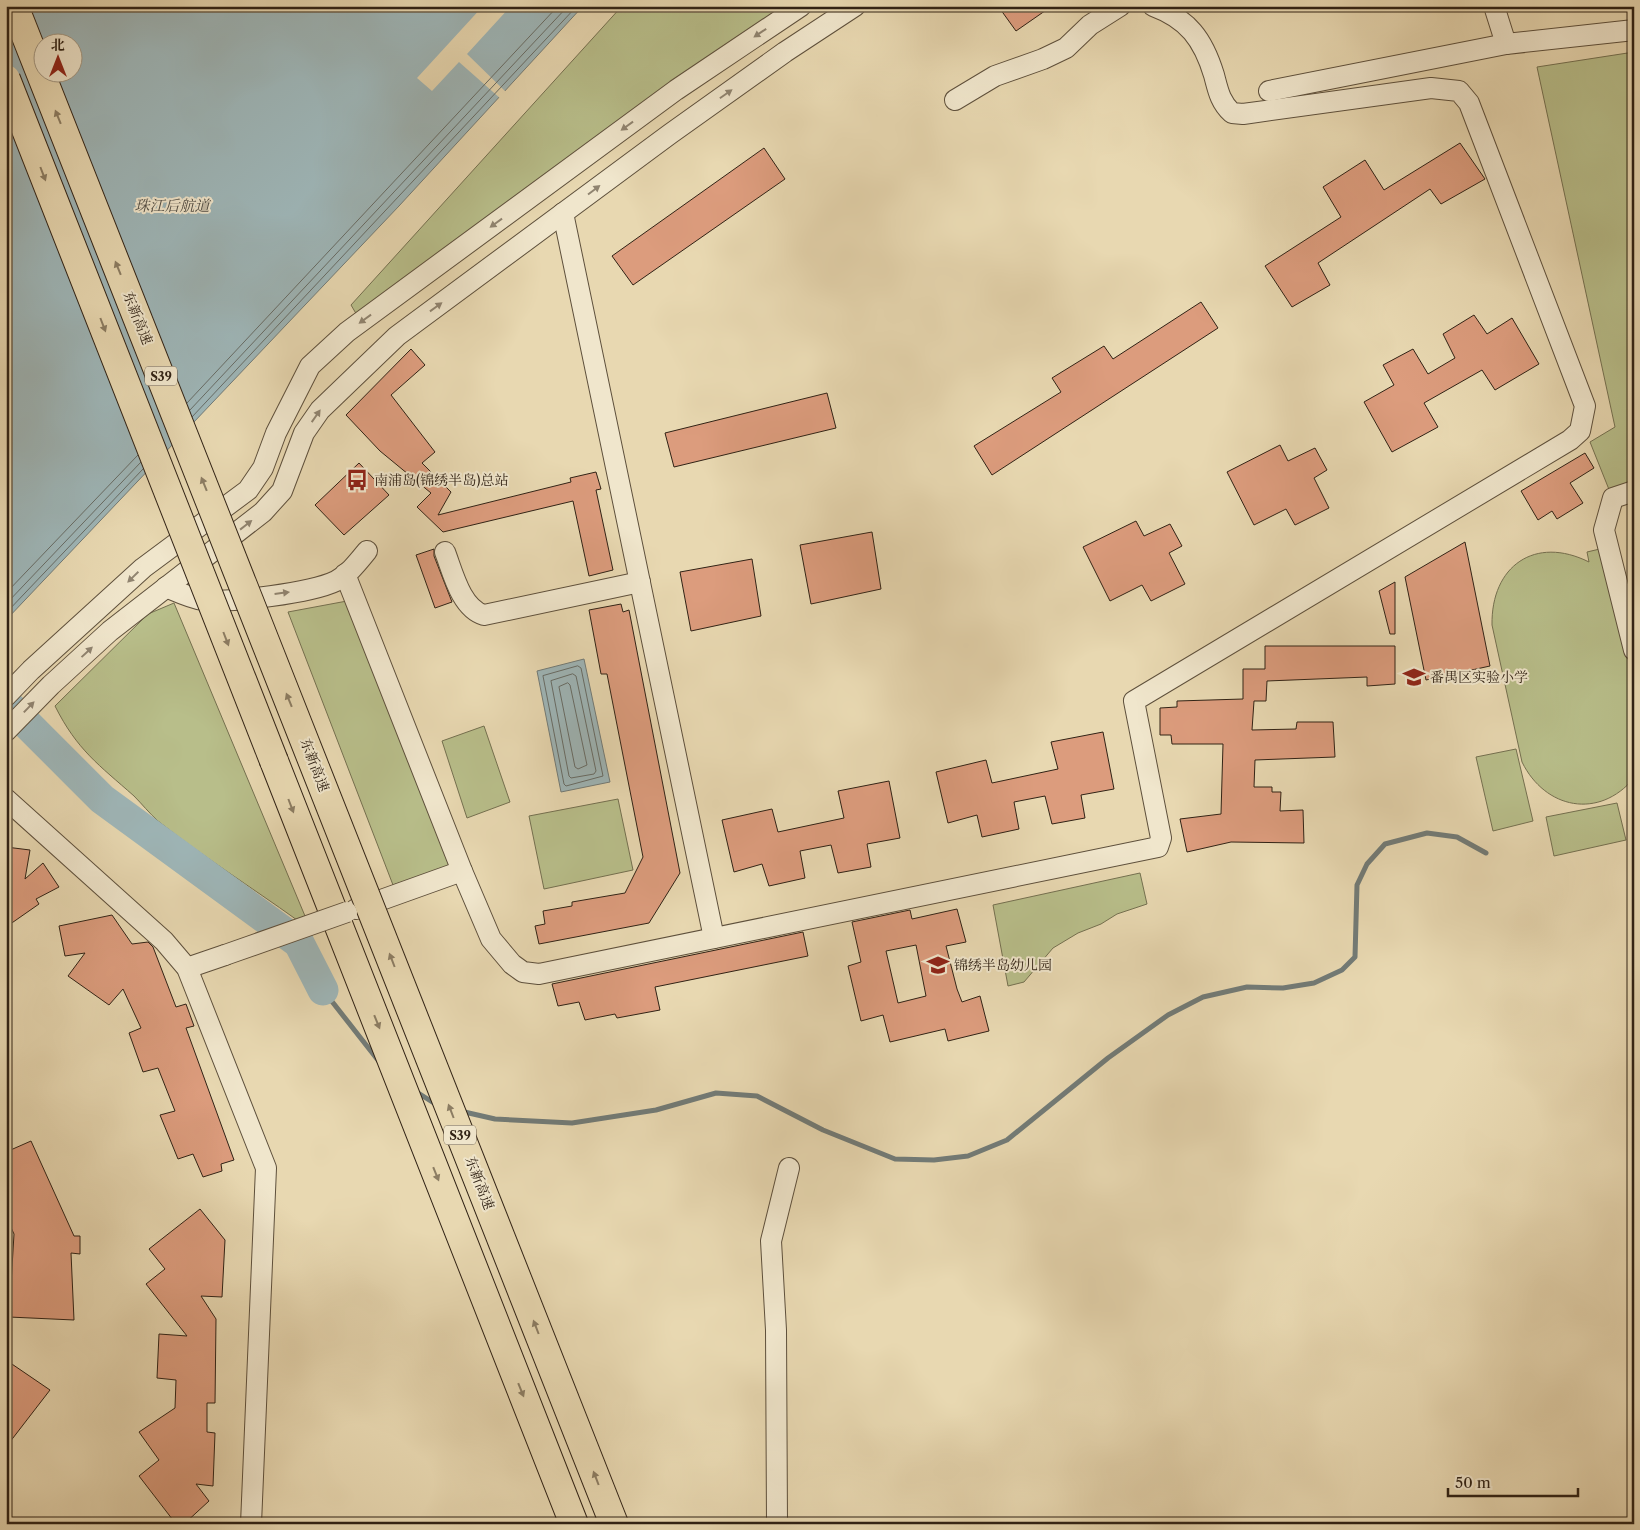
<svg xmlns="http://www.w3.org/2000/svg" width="1640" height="1530" viewBox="0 0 1640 1530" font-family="'Libre Caslon Text','Noto Serif SC',serif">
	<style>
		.green { fill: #b8be8a; stroke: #747050 }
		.water { fill: #9eb6b8; stroke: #727b77; fill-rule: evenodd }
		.pier { fill: #e8d8b1 }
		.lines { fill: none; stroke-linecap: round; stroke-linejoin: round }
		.shore { stroke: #676c66; stroke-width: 1 }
		.stream { stroke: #727b77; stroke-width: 5 }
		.river { stroke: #9eb6b8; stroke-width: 31 }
		.building { fill: #dc9c7d; stroke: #302215; fill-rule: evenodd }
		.minor-casing { stroke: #5e503c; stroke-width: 22 }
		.highway-casing { stroke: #302215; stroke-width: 30 }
		.minor { stroke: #f0e6cc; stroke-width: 20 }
		.highway { stroke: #e8d8b1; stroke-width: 28 }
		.minor-bridge-casing { stroke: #5e503c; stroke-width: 22; stroke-linecap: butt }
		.highway-bridge-casing { stroke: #302215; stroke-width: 30; stroke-linecap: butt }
		.minor-bridge { stroke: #f0e6cc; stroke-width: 20 }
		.highway-bridge { stroke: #e8d8b1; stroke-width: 28 }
		.oneway { fill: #908470 }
		.oneway2 { fill: #8c7d63 }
		.labels { text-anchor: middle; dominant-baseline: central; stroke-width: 4; stroke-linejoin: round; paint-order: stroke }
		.shield { fill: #f0e6cc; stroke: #6a5d4c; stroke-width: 1 }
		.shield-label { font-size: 12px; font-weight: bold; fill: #302215 }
		.street-label { font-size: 14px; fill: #302215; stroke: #f0e6cc }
		.poi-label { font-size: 14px; fill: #302215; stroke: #f0e6cc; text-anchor: start }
		.water-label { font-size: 15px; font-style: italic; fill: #514e46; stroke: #f0e6cc }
	</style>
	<rect width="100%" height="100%" fill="#e8d8b1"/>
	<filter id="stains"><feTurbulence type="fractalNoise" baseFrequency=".004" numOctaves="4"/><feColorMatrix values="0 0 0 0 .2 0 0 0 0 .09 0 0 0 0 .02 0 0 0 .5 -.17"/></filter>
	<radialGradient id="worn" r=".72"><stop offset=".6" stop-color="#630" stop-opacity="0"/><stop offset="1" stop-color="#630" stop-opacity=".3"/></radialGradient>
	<!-- green -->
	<g class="green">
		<polygon points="622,6 803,6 361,322 351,305"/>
		<polygon points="1634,52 1634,484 1610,492 1590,442 1615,427 1537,67"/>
		<path d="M1604 548 1634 686V778C1599 820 1545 809 1522 762L1492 625C1491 566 1535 535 1589 562L1587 552Z"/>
		<polygon points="347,601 451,866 393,885 288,612"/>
		<path d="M174 603 305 916 297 920C251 887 202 856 158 821 149 813 142 804 134 796 99 765 77 750 55 706L148 614Z"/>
		<polygon points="484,726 510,802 467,818 442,741"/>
		<polygon points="1516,749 1533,821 1493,831 1476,757"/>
		<polygon points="618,799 633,870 544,889 529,816"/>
		<polygon points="1617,803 1626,840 1554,856 1546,817"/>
		<polygon points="1140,873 1147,904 1117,914 1101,924 1078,933 1053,948 1024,982 1008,986 993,905"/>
	</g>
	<!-- water -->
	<g class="water">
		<path d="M6 6H583L399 206 6 620ZM42 42H72V72H42Z"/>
		<polygon points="584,659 610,782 561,792 537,671"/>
	</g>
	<!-- pier -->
	<polygon class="pier" points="483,6 511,6 467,54 507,93 501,99 459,62 432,91 417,78"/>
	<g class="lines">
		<!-- shore -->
		<g class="shore">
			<polyline points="187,403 558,6"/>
			<polyline points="190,410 568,6"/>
			<polyline points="192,417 577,6"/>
			<polyline points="6,593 138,455"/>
			<polyline points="6,604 141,462"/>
			<polyline points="6,613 143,469"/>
			<polygon points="578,666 581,668 603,776 566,786 564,784 543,676"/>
			<polygon points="573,674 576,676 596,771 594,774 571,778 569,776 551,681"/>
			<polygon points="568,683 570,685 587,765 578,769 575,767 559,687"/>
		</g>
		<!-- stream -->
		<g class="stream">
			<polyline points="323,990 381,1064"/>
			<polyline points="415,1091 437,1105"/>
			<polyline points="460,1111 495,1119 572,1123 656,1110 716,1093 757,1096 823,1130 895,1159 934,1160 968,1156 1007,1140 1108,1058 1168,1015 1203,997 1247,987 1283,988 1314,983 1342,970 1355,957 1357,885 1367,864 1385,844 1427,833 1457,837 1486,853"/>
		</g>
		<!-- river -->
		<polyline class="river" points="6,703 102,799 299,943 323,990"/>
	</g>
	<!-- building -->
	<g class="building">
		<polygon points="998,6 1052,6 1016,31"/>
		<polygon points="1460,143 1485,179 1441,204 1430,189 1318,263 1330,285 1292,307 1265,266 1341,217 1323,187 1365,160 1384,190"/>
		<polygon points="764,148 785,179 633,285 612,256"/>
		<polygon points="1201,302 1218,328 992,475 974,446 1061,392 1052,378 1104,346 1113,359"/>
		<polygon points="1474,315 1487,334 1512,318 1539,364 1495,390 1482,370 1424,403 1438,427 1392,452 1364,402 1394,385 1383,365 1413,349 1428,374 1455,358 1443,334"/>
		<polygon points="411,349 425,365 391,395 435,452 422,463 451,492 438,515 571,482 570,478 596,472 601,489 596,490 613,570 589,576 573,501 443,532 417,507 431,493 380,451 346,415"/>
		<polygon points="827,393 836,428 674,467 665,433"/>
		<polygon points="1280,445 1288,461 1315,448 1327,470 1314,478 1329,508 1295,525 1286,509 1254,525 1227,472"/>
		<polygon points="1585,453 1594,468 1570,483 1583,503 1557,519 1552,511 1538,520 1521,491"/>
		<polygon points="359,463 389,495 344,535 315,505"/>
		<polygon points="1136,521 1144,536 1170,524 1182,546 1169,553 1185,584 1151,601 1142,585 1110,601 1083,547"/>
		<polygon points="872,532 881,589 811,604 800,545"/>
		<polygon points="1465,542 1490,666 1426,680 1405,577"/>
		<polygon points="434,549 434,556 452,602 435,608 416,555"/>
		<polygon points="752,559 761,616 691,631 680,572"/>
		<polygon points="1395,582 1395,634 1390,634 1379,591"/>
		<polygon points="621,604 623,612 629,610 680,873 649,923 539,944 535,926 545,924 543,911 572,906 572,902 625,893 643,857 607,674 601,674 589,610"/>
		<polygon points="1265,646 1395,646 1395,684 1367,686 1367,677 1267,681 1266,701 1254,701 1252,730 1296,729 1297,722 1333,722 1335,757 1255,760 1254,787 1272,787 1272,792 1281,792 1280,811 1303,810 1304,843 1231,842 1187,852 1180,819 1221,814 1223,744 1172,744 1171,735 1160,735 1160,708 1177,707 1177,701 1243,699 1243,669 1265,669"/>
		<polygon points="1103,732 1114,789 1081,795 1085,818 1052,824 1045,796 1014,802 1019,829 982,837 977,815 948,823 936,772 986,760 992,783 1058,769 1051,742"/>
		<polygon points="889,781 900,838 867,844 871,867 838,873 831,845 800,851 805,878 769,886 762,864 734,872 722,820 772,809 778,832 844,818 838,791"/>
		<polygon points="6,847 30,850 25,879 43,863 59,887 36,899 39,904 6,927"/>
		<path d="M957 909 966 942 946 946 957 989 962 1002 980 996 989 1031 948 1041 945 1029 890 1042 883 1015 861 1021 848 966 861 962 852 922 910 910 912 919ZM916 945 926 996 898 1003 886 951Z"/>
		<polygon points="112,915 132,944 148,942 153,947 176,1007 186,1004 194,1026 186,1028 234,1160 221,1164 222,1171 203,1177 193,1154 178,1159 160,1115 175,1111 158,1068 143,1072 129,1033 141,1028 123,989 109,1005 68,976 85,953 65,956 59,926"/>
		<polygon points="803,932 808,956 655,987 660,1010 617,1018 615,1014 585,1020 579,1002 558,1006 552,984"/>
		<polygon points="31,1141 74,1236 80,1236 80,1254 71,1253 74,1320 9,1317 14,1234 6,1217 6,1152"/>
		<polygon points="200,1209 225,1240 222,1297 201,1296 216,1319 215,1403 207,1403 207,1432 215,1433 213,1486 196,1484 209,1501 184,1524 176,1524 139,1476 159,1460 139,1432 175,1408 176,1380 157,1378 159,1334 187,1336 146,1284 165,1269 149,1249"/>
		<polygon points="6,1360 50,1390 6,1447"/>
	</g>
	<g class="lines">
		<!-- minor casing -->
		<g class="minor-casing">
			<g id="minor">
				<polyline points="1494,6 1506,44"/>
				<polyline points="1269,91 1506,44 1634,30"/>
				<polyline points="955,100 995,76 1043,59 1066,48 1090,25 1120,6"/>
				<polyline points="563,213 714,938"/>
				<polyline points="1634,491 1613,498 1604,530 1634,650"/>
				<path d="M445 552C453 573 461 608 484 615L640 582"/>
				<path d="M345 574 462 871 491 939 512 964 523 972 539 974 1158 847 1161 838 1134 701 1570 440 1580 431 1585 406 1469 103 1459 91 1431 88 1243 114 1232 113C1220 102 1218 90 1214 75 1203 39 1188 19 1153 6"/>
				<path d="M166 587C178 592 190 598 203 600 231 603 311 593 336 581 349 574 358 562 367 551"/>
				<polyline points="6,696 31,670 143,568 248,490 263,468 276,433 310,366 347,332 676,90 801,6"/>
				<polyline points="6,731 51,685 110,631 263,512 282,491 304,433 320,410 397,336 670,134 785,52 855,6"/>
				<polyline points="6,799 164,941 187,968 266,1168 251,1524"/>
				<polyline points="356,909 462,871"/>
				<polyline points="187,968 225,955"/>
				<polyline points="777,1524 776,1330 771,1241 789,1168"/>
			</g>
		</g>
		<!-- highway casing -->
		<g class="highway-casing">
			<polyline id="highway" points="274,761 574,1524"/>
		</g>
		<!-- minor -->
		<use href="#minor" class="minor"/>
		<!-- highway -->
		<use href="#highway" class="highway"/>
		<!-- minor-bridge casing -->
		<g class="minor-bridge-casing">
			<polyline id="minor-bridge" points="225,955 347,912"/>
		</g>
		<!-- highway-bridge casing -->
		<g class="highway-bridge-casing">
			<g id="highway-bridge">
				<polyline points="14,6 614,1524"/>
				<polyline points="6,79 274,761"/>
			</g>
		</g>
		<!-- minor-bridge -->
		<use href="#minor-bridge" class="minor-bridge"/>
		<!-- highway-bridge -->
		<use href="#highway-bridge" class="highway-bridge"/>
	</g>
	<!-- one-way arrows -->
	<defs><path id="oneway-solid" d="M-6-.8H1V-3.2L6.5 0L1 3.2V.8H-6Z" transform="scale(1.25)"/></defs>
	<g class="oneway">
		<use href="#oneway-solid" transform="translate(760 33) rotate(146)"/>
		<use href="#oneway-solid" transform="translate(726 94) rotate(-35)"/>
		<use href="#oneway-solid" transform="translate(627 126) rotate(144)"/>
		<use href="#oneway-solid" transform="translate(594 190) rotate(-37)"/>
		<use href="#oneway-solid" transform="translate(496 223) rotate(144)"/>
		<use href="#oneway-solid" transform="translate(436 307) rotate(-36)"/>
		<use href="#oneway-solid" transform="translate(365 319) rotate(144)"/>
		<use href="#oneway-solid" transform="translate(316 416) rotate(-55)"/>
		<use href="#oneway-solid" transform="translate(246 525) rotate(-38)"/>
		<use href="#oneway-solid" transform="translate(133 577) rotate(136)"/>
		<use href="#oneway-solid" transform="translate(282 593) rotate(-7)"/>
		<use href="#oneway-solid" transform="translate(87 652) rotate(-43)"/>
		<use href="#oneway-solid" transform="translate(29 707) rotate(-46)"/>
	</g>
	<g class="oneway2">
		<use href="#oneway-solid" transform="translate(58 117) rotate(-112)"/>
		<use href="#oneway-solid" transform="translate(43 174) rotate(69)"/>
		<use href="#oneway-solid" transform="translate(118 268) rotate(-112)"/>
		<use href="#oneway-solid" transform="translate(103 325) rotate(69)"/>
		<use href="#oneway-solid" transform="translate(204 484) rotate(-112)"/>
		<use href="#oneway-solid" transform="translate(226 639) rotate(69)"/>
		<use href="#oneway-solid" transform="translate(289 700) rotate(-112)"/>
		<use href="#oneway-solid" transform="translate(291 806) rotate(69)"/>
		<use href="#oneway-solid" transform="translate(392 960) rotate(-111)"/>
		<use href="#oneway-solid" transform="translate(377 1022) rotate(68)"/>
		<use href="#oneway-solid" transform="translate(451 1111) rotate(-111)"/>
		<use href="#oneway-solid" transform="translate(436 1174) rotate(68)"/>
		<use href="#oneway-solid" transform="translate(536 1327) rotate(-111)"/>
		<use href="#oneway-solid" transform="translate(521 1390) rotate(68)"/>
		<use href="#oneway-solid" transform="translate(596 1478) rotate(-111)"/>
	</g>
	<!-- icons -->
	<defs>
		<g id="bus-bare" transform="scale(1.725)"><path d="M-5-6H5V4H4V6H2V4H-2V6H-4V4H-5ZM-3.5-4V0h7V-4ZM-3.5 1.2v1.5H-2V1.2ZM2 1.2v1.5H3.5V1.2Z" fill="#8f2418" stroke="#f0e6cc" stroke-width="2.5" paint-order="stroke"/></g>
		<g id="school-bare" transform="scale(1.725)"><path d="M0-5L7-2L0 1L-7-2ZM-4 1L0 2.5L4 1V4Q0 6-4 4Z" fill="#8f2418" stroke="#f0e6cc" stroke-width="2.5" paint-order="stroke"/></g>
	</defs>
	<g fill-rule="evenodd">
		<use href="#bus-bare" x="357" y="480"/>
		<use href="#school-bare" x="1414" y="677"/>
		<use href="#school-bare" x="938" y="965"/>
	</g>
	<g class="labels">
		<!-- shield labels -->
		<g class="shield">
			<rect x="145" y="366.5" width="32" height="19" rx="4"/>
			<rect x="444" y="1125.5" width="32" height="19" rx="4"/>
		</g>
		<g class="shield-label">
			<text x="161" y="376">S39</text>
			<text x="460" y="1135">S39</text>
		</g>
		<!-- street labels -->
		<g class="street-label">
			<text transform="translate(138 318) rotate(68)">东新高速</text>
			<text transform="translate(315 765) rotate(69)">东新高速</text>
			<text transform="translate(480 1183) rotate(69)">东新高速</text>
		</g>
		<!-- poi labels -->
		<g class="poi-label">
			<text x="374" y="480">南浦岛(锦绣半岛)总站</text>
			<text x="1430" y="677">番禺区实验小学</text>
			<text x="954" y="965">锦绣半岛幼儿园</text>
		</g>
		<!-- water labels -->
		<g class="water-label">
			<text x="172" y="205">珠江后航道</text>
		</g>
	</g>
	<!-- margin -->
	<rect width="1640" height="1530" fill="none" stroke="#e8d8b1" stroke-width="25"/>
	<rect x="8" y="8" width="1625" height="1515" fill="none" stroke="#302215" stroke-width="2.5"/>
	<rect x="12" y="12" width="1615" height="1505" fill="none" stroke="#302215"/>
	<!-- north arrow -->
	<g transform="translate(58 58)"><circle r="24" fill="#f0e6cc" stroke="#a39883"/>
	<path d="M0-4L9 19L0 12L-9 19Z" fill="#8f2418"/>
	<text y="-8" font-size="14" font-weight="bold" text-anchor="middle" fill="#302215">北</text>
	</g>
	<!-- scale -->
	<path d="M1448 1488v8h130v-8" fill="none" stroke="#302215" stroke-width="2.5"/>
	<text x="1455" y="1488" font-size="15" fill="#302215" stroke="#f0e6cc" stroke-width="4" paint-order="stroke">50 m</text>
	<rect width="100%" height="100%" filter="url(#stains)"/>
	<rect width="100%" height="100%" fill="url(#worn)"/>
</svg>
